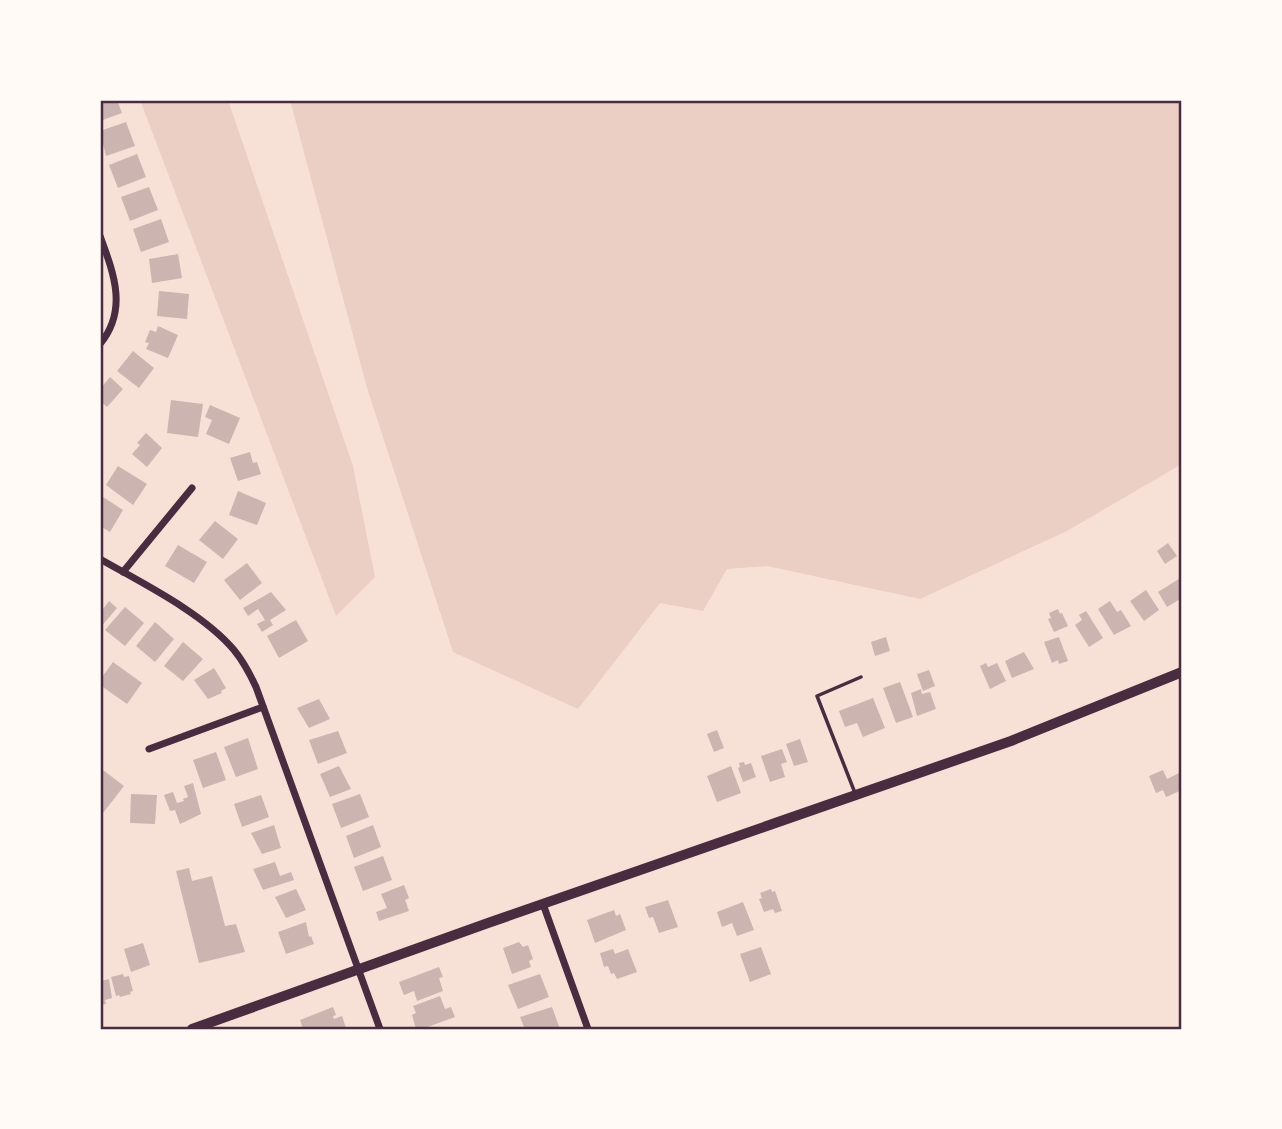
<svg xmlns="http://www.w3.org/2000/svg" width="1282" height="1129" viewBox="0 0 1282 1129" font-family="Karla,sans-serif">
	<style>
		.green { fill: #ebcfc5 }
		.building { fill: #ccb4b1 }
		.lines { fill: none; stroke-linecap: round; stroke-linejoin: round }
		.service { stroke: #4a2c40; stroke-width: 3.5 }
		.minor { stroke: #4a2c40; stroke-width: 7 }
		.secondary { stroke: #4a2c40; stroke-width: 10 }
		.neatline { fill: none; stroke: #4a2c40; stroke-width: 2.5 }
	</style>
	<rect width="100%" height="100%" fill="#f7e1d7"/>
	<!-- green -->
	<g class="green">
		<polygon points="140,100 228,100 353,466 375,577 336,616"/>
		<polygon points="290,100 1182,100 1182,464 1067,531 920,599 767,566 727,569 703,611 660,603 578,709 453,652 367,388"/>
	</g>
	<!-- building -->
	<g class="building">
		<polygon points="100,100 117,100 122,113 100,121"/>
		<polygon points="126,122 135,146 106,156 100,131"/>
		<polygon points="137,154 146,177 118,188 109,165"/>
		<polygon points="149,187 158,210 130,221 121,197"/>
		<polygon points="161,219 169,242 141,252 133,229"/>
		<polygon points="178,254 182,278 152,283 149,259"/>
		<polygon points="159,291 189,294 187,319 157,316"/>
		<polygon points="158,326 178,335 168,358 146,349 149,343 145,342 150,330 156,332"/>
		<polygon points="133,351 154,368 139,388 117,371"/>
		<polygon points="110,377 123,389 107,407 100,401 100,389"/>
		<polygon points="171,400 203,404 198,437 167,433"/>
		<polygon points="210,405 240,418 229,444 206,434 212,420 205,417"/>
		<polygon points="146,433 162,448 147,467 132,454 140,445 137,443"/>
		<polygon points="250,452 253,463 257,462 261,474 238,481 230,458"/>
		<polygon points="118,466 147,484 133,505 106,485"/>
		<polygon points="238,491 266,503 257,525 229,515"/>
		<polygon points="100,495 123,510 110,532 100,526"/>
		<polygon points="215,521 238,539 223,559 199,540"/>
		<polygon points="1168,543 1177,556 1165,564 1157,551"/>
		<polygon points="178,545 207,562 194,583 165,566"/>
		<polygon points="247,563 262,583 240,600 224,580"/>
		<polygon points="1182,577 1182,598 1167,607 1158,592"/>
		<polygon points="1146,590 1159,610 1144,621 1130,601"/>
		<polygon points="271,592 286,610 270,620 273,625 262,632 257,624 265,620 258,609 248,616 243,608"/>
		<polygon points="109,601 117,608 100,628 100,606 103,609"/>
		<polygon points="1110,601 1117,612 1121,610 1131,626 1114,635 1098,609"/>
		<polygon points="125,607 144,623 125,646 105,630"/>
		<polygon points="1058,609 1060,614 1062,613 1068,626 1054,632 1048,619 1051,618 1049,613"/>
		<polygon points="1086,611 1103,638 1089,647 1075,625 1082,620 1079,615"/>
		<polygon points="296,620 308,641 279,658 267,636"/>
		<polygon points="155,622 174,639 155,662 136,646"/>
		<polygon points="886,637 890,651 875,656 871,642"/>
		<polygon points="1059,637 1068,661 1059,664 1058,660 1052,663 1044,642"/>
		<polygon points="183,642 203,659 183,681 164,666"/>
		<polygon points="1024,652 1034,669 1012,678 1005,661"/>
		<polygon points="113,662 142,683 127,704 100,685 100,680"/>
		<polygon points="986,663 988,667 997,663 1006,681 990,689 980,666"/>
		<polygon points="214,668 226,688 221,691 222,693 208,699 194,680"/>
		<polygon points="929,670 935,686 923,691 917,674"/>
		<polygon points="900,682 913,717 896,723 883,688"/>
		<polygon points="921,689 922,694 930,692 936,709 917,716 911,693"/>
		<polygon points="873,698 885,728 863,737 857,723 845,727 839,711"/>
		<polygon points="319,699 330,719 309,728 297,708"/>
		<polygon points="717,730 724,748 714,752 707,734"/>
		<polygon points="338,731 347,753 318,764 309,740"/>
		<polygon points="248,738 258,769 236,777 224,747"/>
		<polygon points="800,739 808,762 794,766 786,744"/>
		<polygon points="782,749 787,762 781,764 785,777 770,782 761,756"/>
		<polygon points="216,752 226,780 203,788 193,760"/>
		<polygon points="744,762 745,765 751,763 756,777 743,782 738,768 740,767 739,763"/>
		<polygon points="339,766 351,789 330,797 320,774"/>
		<polygon points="731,766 741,793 717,802 707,776"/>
		<polygon points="103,770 124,786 103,813 100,811 100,775"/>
		<polygon points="1163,770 1167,779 1181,772 1182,790 1166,797 1163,790 1156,793 1149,776"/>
		<polygon points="193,783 201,814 180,824 175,810 170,811 164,795 173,792 177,803 184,801 183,799 188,797 184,786"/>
		<polygon points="131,794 157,795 155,824 130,823"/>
		<polygon points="360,794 369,817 341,828 332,804"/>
		<polygon points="261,795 269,817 242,827 234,804"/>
		<polygon points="274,825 281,848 262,854 251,833"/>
		<polygon points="373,825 381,847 354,858 346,836"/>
		<polygon points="383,856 392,880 363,891 354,867"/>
		<polygon points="275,862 280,876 291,872 294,880 263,890 253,869"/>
		<polygon points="189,868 192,881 212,876 225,926 236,924 245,952 199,963 176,871"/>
		<polygon points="404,885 409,898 405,900 409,911 379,921 376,912 387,908 381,894"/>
		<polygon points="296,889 306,910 286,918 275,897"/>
		<polygon points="771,889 772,892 775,891 782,911 775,913 773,909 764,912 759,899 762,898 760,893"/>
		<polygon points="668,900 678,927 659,933 653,917 649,918 645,907"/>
		<polygon points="743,902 754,930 737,936 732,923 722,927 717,912"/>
		<polygon points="614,910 616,916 620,914 626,930 595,943 587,920"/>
		<polygon points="306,922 309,937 311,936 314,944 286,954 278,932"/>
		<polygon points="519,942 523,947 528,945 533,959 529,961 531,967 512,974 503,948"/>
		<polygon points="143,943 150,965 131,972 124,949"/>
		<polygon points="761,947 771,974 750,982 740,954"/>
		<polygon points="613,949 615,954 628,949 637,972 617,979 614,973 611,974 608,966 604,967 600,953"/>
		<polygon points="439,967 443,977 439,978 443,991 417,1001 414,991 404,995 403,993 399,982"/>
		<polygon points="123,974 124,977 129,976 133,991 130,992 131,994 120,997 119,995 116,996 111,977"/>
		<polygon points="540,974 549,997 518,1009 508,985"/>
		<polygon points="109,979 112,998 105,1000 106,1004 100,1005 101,981"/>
		<polygon points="440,996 445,1009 451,1007 455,1017 422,1029 416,1029 412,1015 416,1013 413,1006"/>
		<polygon points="333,1007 336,1015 333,1016 334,1019 342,1016 346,1028 303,1029 300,1020"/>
		<polygon points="552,1007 560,1029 525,1029 520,1017"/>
	</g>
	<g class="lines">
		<!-- service -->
		<polyline class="service" points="855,793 817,696 861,677"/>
		<!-- minor -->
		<g class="minor">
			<path d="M100 236C114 274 128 310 100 344"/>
			<path d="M100 559C142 583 203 613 234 650 243 661 250 674 256 687L380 1029"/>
			<polyline points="123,572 192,488"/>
			<polyline points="149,749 263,707"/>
			<polyline points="543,904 588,1029"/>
		</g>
		<!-- secondary -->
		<polyline class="secondary" points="192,1029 488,923 1011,741 1182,672"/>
	</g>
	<!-- border -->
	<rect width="1282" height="1129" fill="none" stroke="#fffaf5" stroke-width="203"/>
	<rect x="102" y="102" width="1078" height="926" class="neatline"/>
</svg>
